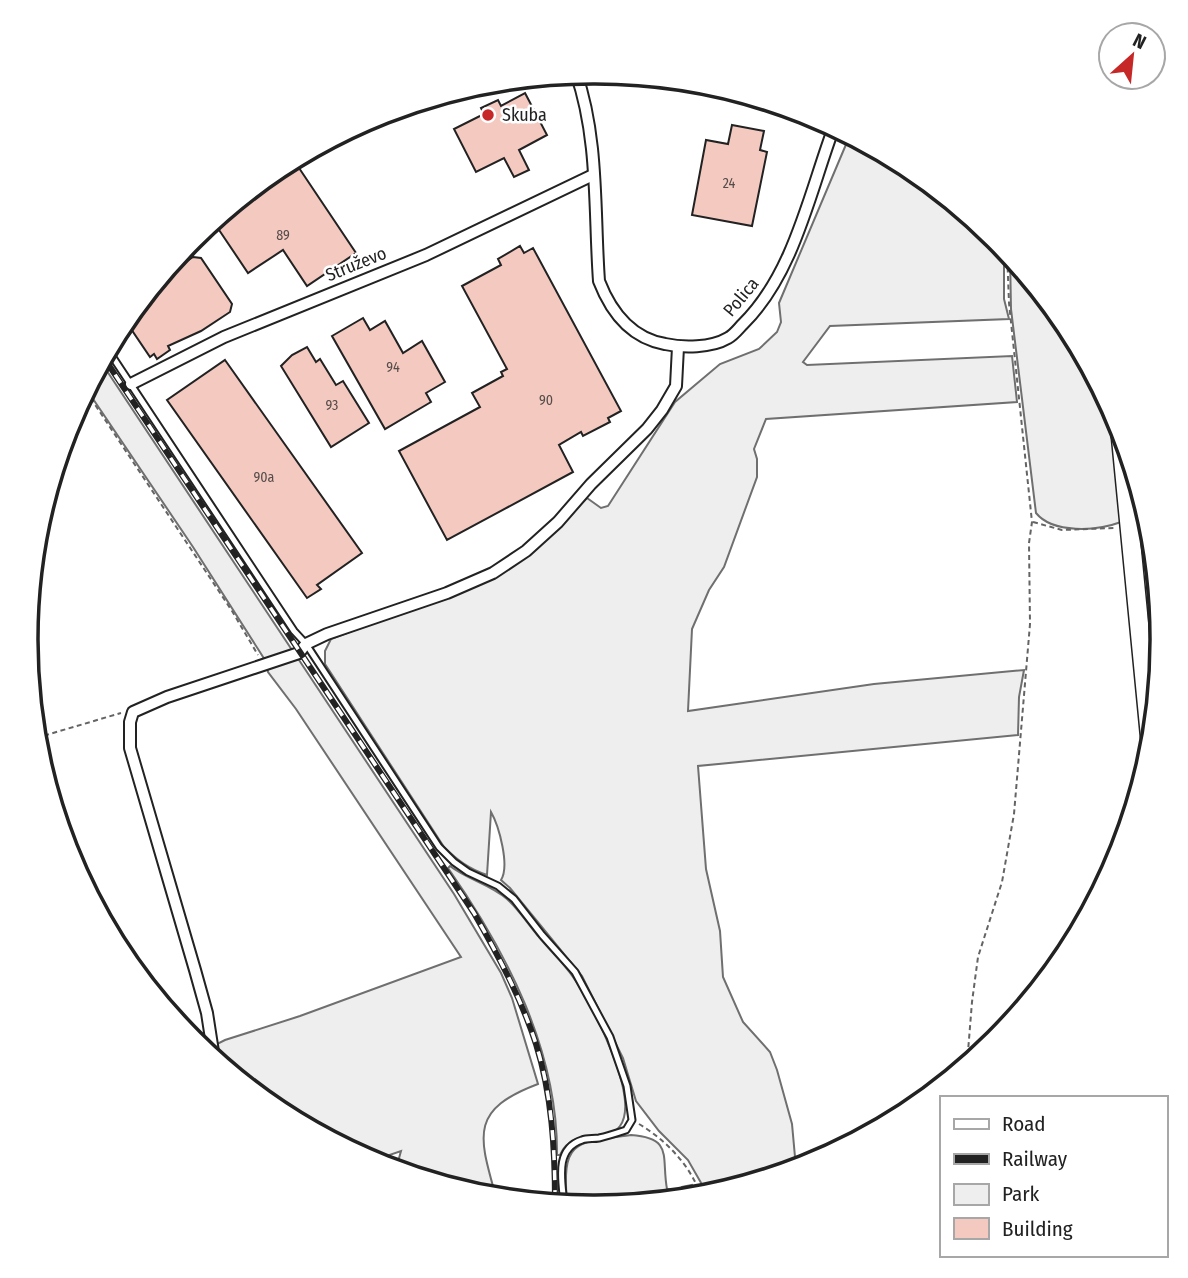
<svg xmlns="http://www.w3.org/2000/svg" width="1188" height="1278" viewBox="0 0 1188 1278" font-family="'Fira Sans Condensed',sans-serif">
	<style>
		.green { fill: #eee; stroke: #6f6f6f; stroke-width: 2 }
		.building { fill: #f3c9c0; stroke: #222; stroke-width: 2 }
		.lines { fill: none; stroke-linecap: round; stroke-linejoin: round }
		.service-casing { stroke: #222; stroke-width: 9 }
		.minor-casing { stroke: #222; stroke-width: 14 }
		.primary-casing { stroke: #222; stroke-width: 21 }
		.path { stroke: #646464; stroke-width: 2; stroke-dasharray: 5 3.5; stroke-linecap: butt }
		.service { stroke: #fff; stroke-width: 5 }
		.minor { stroke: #fff; stroke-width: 10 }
		.primary { stroke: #fff; stroke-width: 18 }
		.rail-casing { stroke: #222; stroke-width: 6 }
		.rail { stroke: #fff; stroke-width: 3.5; stroke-dasharray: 10; stroke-linecap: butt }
		.poi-dot { fill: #c62828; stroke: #fff; stroke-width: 2.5 }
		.labels { text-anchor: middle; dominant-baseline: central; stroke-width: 5; stroke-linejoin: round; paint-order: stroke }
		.number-label { font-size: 14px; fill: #564c4a }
		.poi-label { font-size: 18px; fill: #222; stroke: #fff; text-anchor: start }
		.street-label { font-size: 18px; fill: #222; stroke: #fff }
		.rim { fill: none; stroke: #222; stroke-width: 3.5 }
	</style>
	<rect width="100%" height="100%" fill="#fff"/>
	<!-- green -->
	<g class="green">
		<path d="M850 135 910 167 996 238 1004 248V299L1009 319 830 326 803 362 807 365 1012 356 1017 402 766 419 754 449 757 459V477L724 567 709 590 692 629 688 711 874 684 1024 670 1019 697 1018 735 698 766 706 869 720 931 723 977 743 1022 770 1052 777 1070 792 1124 796 1168 708 1195 688 1160 659 1131 636 1101 623 1058 582 976 510 888 501 880C510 866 499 826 491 812L487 875C469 869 457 860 444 847L325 664V651L331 639 491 579C529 558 557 529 587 498L601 508 608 506 675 402 720 364 759 349 777 332 781 322 779 303Z"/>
		<path d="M1010 255 1066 324 1110 405 1121 522C1097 531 1053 534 1036 513L1011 309Z"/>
		<polygon points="101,362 292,650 265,660 193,547 87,390"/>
		<path d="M297 657 454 894 501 973 512 998 538 1084C469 1110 479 1136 496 1197L483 1196 396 1169 401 1151 372 1161 278 1111 218 1061 215 1045 225 1040 300 1016 461 957 296 709 268 672 267 667Z"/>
		<path d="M450 866C468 880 490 884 507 899 519 910 528 924 538 936 549 950 563 962 573 977 591 1002 641 1098 620 1126 606 1145 573 1125 560 1155H557C558 1050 506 951 448 868Z"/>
		<path d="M631 1135C674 1138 661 1157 667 1189L678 1191 682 1187 692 1185 698 1197 594 1207 567 1204C562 1142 572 1142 631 1135Z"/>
	</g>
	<!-- building -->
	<g class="building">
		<polygon points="525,93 547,135 519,150 529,170 514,177 504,158 476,172 454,129 484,114 481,108 498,100 501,106"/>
		<polygon points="732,125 764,131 760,150 767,152 752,226 692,215 706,140 728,144"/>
		<polygon points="293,159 356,253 307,286 283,250 248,273 213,221 279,167"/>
		<polygon points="520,246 524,253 533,248 621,411 608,418 610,422 583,436 581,432 559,445 573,472 447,540 399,451 480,407 472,393 503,376 501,372 507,369 462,286 501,265 498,259"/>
		<polygon points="193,257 201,258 232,304 230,312 201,331 168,346 170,350 157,359 154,354 150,357 125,320 157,281"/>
		<polygon points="363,318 370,330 385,321 403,353 422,341 445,382 426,393 431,402 385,429 332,336"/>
		<polygon points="307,347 316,362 320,359 336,385 343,381 369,423 331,447 281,366 292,355"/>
		<polygon points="225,360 362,553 317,585 321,589 307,598 167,400"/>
	</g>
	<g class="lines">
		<!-- service casing -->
		<g class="service-casing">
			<path id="service" d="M108 350 294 631 306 644 439 847 454 862 468 872 498 886 514 899 542 935 575 972 610 1037 627 1086 632 1120 626 1130C617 1133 608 1136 599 1138 593 1139 587 1138 582 1140 554 1149 562 1181 564 1204"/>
		</g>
		<!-- minor casing -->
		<g class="minor-casing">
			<g id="minor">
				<path d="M576 73C599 139 594 212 599 281 611 312 631 338 665 344 683 348 711 348 728 338 734 335 739 328 743 324 794 274 810 191 834 127"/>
				<polyline points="131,384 224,337 426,255 593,175"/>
				<polyline points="214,1058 207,1013 195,970 130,748 130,722 133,712 167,697 299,653 306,644 327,634 447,593 493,573 526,551 558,522 591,484 647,429 662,410 676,386 678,347"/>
			</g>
		</g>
		<!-- primary casing -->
		<g class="primary-casing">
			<polyline id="primary" points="1120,428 1151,747"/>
		</g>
		<!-- path -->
		<g class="path">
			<polyline points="86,391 232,611 258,655"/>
			<polyline points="1033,522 1062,530 1114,528"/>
			<polyline points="36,738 121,713"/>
			<polyline points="967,1064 972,1002 978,957 1002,882 1014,814 1030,624 1029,543 1032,522 1009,303 1007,251"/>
			<path d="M639 1124C666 1140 691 1166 701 1196"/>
		</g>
		<!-- service -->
		<use href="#service" class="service"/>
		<!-- minor -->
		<use href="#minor" class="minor"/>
		<!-- primary -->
		<use href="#primary" class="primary"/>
		<!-- rail casing -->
		<g class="rail-casing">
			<path id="rail" d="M104 358 474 913C498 955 521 998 536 1044 552 1095 555 1150 555 1203"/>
		</g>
		<!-- rail -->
		<use href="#rail" class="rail"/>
	</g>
	<!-- markers -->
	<circle class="poi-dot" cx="488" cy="115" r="7"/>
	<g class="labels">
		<!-- number labels -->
		<g class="number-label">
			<text x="729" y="183">24</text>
			<text x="283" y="235">89</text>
			<text x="393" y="367">94</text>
			<text x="546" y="400">90</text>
			<text x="332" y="405">93</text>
			<text x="264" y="477">90a</text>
		</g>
		<!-- poi labels -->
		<g class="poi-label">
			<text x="502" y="115">Skuba</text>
		</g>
		<!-- street labels -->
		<g class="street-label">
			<text transform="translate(356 264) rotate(-22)">Struževo</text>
			<text transform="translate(741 297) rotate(-50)">Polica</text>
		</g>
	</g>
	<!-- crop -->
	<path d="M0 0H1188V1278H0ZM593 84H595A555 555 0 0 1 1150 639V640A555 555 0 0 1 595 1195H593A555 555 0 0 1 38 640V639A555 555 0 0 1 593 84Z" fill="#fff" fill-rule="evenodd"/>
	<path class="rim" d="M593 84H595A555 555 0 0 1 1150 639V640A555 555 0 0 1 595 1195H593A555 555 0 0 1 38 640V639A555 555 0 0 1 593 84Z"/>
	<!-- legend -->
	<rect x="940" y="1096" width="228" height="161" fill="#ffffff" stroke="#a7a7a7" stroke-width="2"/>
	<rect x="954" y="1119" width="35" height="10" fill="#ffffff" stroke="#a7a7a7" stroke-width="2"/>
	<text x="1002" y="1131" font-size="21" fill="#222222">Road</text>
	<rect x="954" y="1154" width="35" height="10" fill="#222222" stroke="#a7a7a7" stroke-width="2"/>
	<text x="1002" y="1166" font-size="21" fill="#222222">Railway</text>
	<rect x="954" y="1184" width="35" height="21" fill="#eeeeee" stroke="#a7a7a7" stroke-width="2"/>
	<text x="1002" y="1201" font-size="21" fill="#222222">Park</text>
	<rect x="954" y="1218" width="35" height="21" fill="#f3c9c0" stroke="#a7a7a7" stroke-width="2"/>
	<text x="1002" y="1236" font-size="21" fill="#222222">Building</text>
	<!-- north arrow -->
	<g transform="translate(1132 56) rotate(27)"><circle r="33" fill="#ffffff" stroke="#a7a7a7" stroke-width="2"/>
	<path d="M0-5L12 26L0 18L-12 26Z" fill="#c62828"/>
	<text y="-10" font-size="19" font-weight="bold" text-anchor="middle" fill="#222222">N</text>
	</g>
</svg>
